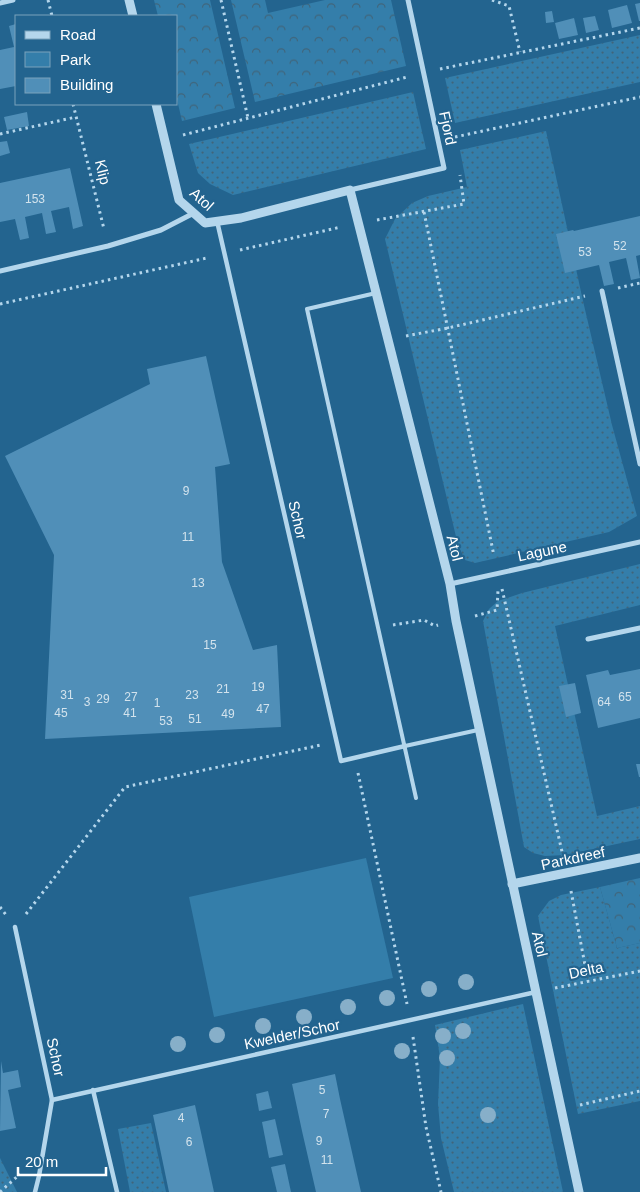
<svg xmlns="http://www.w3.org/2000/svg" width="640" height="1192" viewBox="0 0 640 1192" font-family="Helvetica,sans-serif">
	<style>
		.green { fill: url(#green-dots) }
		.forest { fill: url(#forest-crowns) }
		.pitch { fill: #347eaa }
		.building { fill: #508fb8 }
		.lines { fill: none; stroke-linecap: round; stroke-linejoin: round }
		.path { stroke: #b4d6ec; stroke-width: 3; stroke-dasharray: 2.5 4; stroke-linecap: butt }
		.service { stroke: #b4d6ec; stroke-width: 4 }
		.pedestrian { stroke: #b4d6ec; stroke-width: 4.5 }
		.minor { stroke: #b4d6ec; stroke-width: 5 }
		.tertiary { stroke: #b4d6ec; stroke-width: 9 }
		.tree { fill: #87afc9 }
		.labels { text-anchor: middle; dominant-baseline: central; stroke-width: 4.5; stroke-linejoin: round; paint-order: stroke }
		.number-label { font-size: 12px; fill: #d3e3ed }
		.street-label { font-size: 15px; fill: #fff; stroke: #23648f }
	</style>
	<defs>
		<pattern id="green-dots" width="8" height="8" patternUnits="userSpaceOnUse" patternTransform="scale(1.25)"><rect width="8" height="8" fill="#347eaa"/><path d="M2 2h.1M6 6h.1" fill="none" stroke="#40657b" stroke-width="1.8" stroke-linecap="round"/></pattern>
		<pattern id="forest-crowns" width="20" height="18" patternUnits="userSpaceOnUse" patternTransform="scale(1.25)"><rect width="20" height="18" fill="#347eaa"/><path d="M2 6a3 3 0 1 1 6 0M12 15a3 3 0 1 1 6 0" fill="none" stroke="#40657b"/></pattern>
	</defs>
	<rect width="100%" height="100%" fill="#23648f"/>
	<!-- green -->
	<g class="green">
		<polygon points="640,35 640,82 455,123 445,78"/>
		<polygon points="413,92 426,149 233,195 210,184 198,173 189,144"/>
		<polygon points="546,131 583,301 612,425 637,516 609,532 475,563 465,560 458,545 385,239 395,219 412,203 428,196 467,187 460,150"/>
		<polygon points="640,564 640,605 555,626 597,816 640,806 640,839 565,855 545,856 533,853 524,847 483,621 489,609 498,601 522,593"/>
		<polygon points="600,887 617,948 640,943 640,1101 578,1114 538,916 549,901 561,895"/>
		<polygon points="523,1004 563,1192 454,1192 441,1138 438,1104 440,1058 435,1025"/>
		<polygon points="151,1123 166,1192 130,1192 118,1129"/>
		<polygon points="0,1158 17,1192 0,1192"/>
	</g>
	<!-- forest -->
	<g class="forest">
		<polygon points="154,0 210,0 235,108 182,121 176,95 176,16 158,16"/>
		<polygon points="231,0 265,0 268,13 325,0 391,0 406,66 255,102"/>
		<polygon points="640,878 640,943 617,948 600,887"/>
	</g>
	<!-- pitch -->
	<polygon class="pitch" points="366,858 393,978 214,1017 189,897"/>
	<!-- building -->
	<g class="building">
		<polygon points="640,3 640,21 639,21 635,4"/>
		<polygon points="627,5 632,23 612,28 608,10"/>
		<polygon points="552,11 554,22 546,23 545,12"/>
		<polygon points="595,16 599,30 586,33 583,18"/>
		<polygon points="574,18 578,35 559,39 555,23"/>
		<polygon points="16,24 16,86 0,89 0,50 14,47 9,26"/>
		<polygon points="27,112 29,126 7,130 4,117"/>
		<polygon points="7,141 10,153 0,156 0,142"/>
		<polygon points="70,168 83,226 73,229 69,207 51,211 56,232 46,234 42,213 25,217 29,238 20,240 15,219 0,222 0,183"/>
		<polygon points="640,216 640,255 636,256 640,278 631,280 626,258 609,262 614,284 604,286 599,265 565,273 556,234 573,230 574,231"/>
		<polygon points="206,356 230,464 215,467 222,562 253,650 277,645 281,727 45,739 54,555 5,456 150,384 147,369"/>
		<polygon points="640,669 640,718 598,728 586,675 608,670 610,675"/>
		<polygon points="575,683 581,713 566,717 559,686"/>
		<polygon points="636,764 640,764 640,777 639,777"/>
		<polygon points="1,1061 3,1073 18,1070 21,1087 8,1090 16,1128 0,1131"/>
		<polygon points="335,1074 340,1099 361,1192 316,1192 302,1131 292,1084"/>
		<polygon points="268,1091 272,1108 259,1111 256,1094"/>
		<polygon points="195,1105 214,1192 169,1192 153,1115"/>
		<polygon points="275,1119 283,1155 269,1158 262,1122"/>
		<polygon points="285,1164 291,1192 277,1192 271,1167"/>
	</g>
	<g class="lines">
		<!-- path -->
		<g class="path">
			<polyline points="48,0 52,16"/>
			<polyline points="221,0 248,118"/>
			<polyline points="492,0 509,6 520,52"/>
			<polyline points="440,69 640,28"/>
			<polyline points="73,104 104,229"/>
			<polyline points="0,134 76,117"/>
			<polyline points="183,135 407,77"/>
			<polyline points="455,137 640,97"/>
			<polyline points="424,212 494,556"/>
			<polyline points="377,220 464,204 460,175"/>
			<polyline points="240,250 341,227"/>
			<polyline points="618,288 640,283"/>
			<polyline points="0,304 207,258"/>
			<polyline points="406,336 448,328 585,296"/>
			<polyline points="502,589 563,856"/>
			<polyline points="475,616 497,610 498,590"/>
			<polyline points="393,625 424,620 435,626 438,625"/>
			<polyline points="358,773 407,1004"/>
			<polyline points="571,891 588,981"/>
			<polyline points="0,907 6,915"/>
			<polyline points="26,914 125,787 321,745"/>
			<polyline points="555,988 640,971"/>
			<polyline points="413,1037 426,1127 441,1192"/>
			<polyline points="580,1105 640,1091"/>
			<polyline points="0,1192 20,1174"/>
		</g>
		<!-- service -->
		<g class="service">
			<polyline points="376,293 307,309 416,798"/>
			<polyline points="405,746 478,730"/>
		</g>
		<!-- pedestrian -->
		<g class="pedestrian">
			<polyline points="217,221 341,761 405,746"/>
			<polyline points="15,927 52,1100 39,1176 35,1192"/>
			<polyline points="93,1090 117,1192"/>
			<polyline points="52,1100 536,992"/>
		</g>
		<!-- minor -->
		<g class="minor">
			<polyline points="0,3 13,0"/>
			<polyline points="350,190 444,168 408,0"/>
			<polyline points="0,271 108,246 161,230 194,213"/>
			<polyline points="602,291 640,464"/>
			<polyline points="450,584 640,542"/>
			<polyline points="588,639 640,628"/>
		</g>
		<!-- tertiary -->
		<g class="tertiary">
			<polyline points="129,0 133,16"/>
			<path d="M156 104 179 200 205 223 241 218 350 190 450 584 456 621C497 811 539 1001 579 1192"/>
			<polyline points="512,884 640,858"/>
		</g>
	</g>
	<!-- trees -->
	<g class="tree">
		<circle cx="466" cy="982" r="8"/>
		<circle cx="429" cy="989" r="8"/>
		<circle cx="387" cy="998" r="8"/>
		<circle cx="348" cy="1007" r="8"/>
		<circle cx="304" cy="1017" r="8"/>
		<circle cx="263" cy="1026" r="8"/>
		<circle cx="463" cy="1031" r="8"/>
		<circle cx="217" cy="1035" r="8"/>
		<circle cx="443" cy="1036" r="8"/>
		<circle cx="178" cy="1044" r="8"/>
		<circle cx="402" cy="1051" r="8"/>
		<circle cx="447" cy="1058" r="8"/>
		<circle cx="488" cy="1115" r="8"/>
	</g>
	<g class="labels">
		<!-- number labels -->
		<g class="number-label">
			<text x="35" y="199">153</text>
			<text x="620" y="246">52</text>
			<text x="585" y="252">53</text>
			<text x="186" y="491">9</text>
			<text x="188" y="537">11</text>
			<text x="198" y="583">13</text>
			<text x="210" y="645">15</text>
			<text x="258" y="687">19</text>
			<text x="223" y="689">21</text>
			<text x="67" y="695">31</text>
			<text x="192" y="695">23</text>
			<text x="131" y="697">27</text>
			<text x="625" y="697">65</text>
			<text x="103" y="699">29</text>
			<text x="87" y="702">3</text>
			<text x="604" y="702">64</text>
			<text x="157" y="703">1</text>
			<text x="263" y="709">47</text>
			<text x="61" y="713">45</text>
			<text x="130" y="713">41</text>
			<text x="228" y="714">49</text>
			<text x="195" y="719">51</text>
			<text x="166" y="721">53</text>
			<text x="322" y="1090">5</text>
			<text x="326" y="1114">7</text>
			<text x="181" y="1118">4</text>
			<text x="319" y="1141">9</text>
			<text x="189" y="1142">6</text>
			<text x="327" y="1160">11</text>
		</g>
		<!-- street labels -->
		<g class="street-label">
			<text transform="translate(448 128) rotate(78)">Fjord</text>
			<text transform="translate(103 172) rotate(76)">Klip</text>
			<text transform="translate(202 199) rotate(42)">Atol</text>
			<text transform="translate(298 520) rotate(77)">Schor</text>
			<text transform="translate(455 548) rotate(76)">Atol</text>
			<text transform="translate(542 551) rotate(-12)">Lagune</text>
			<text transform="translate(573 858) rotate(-12)">Parkdreef</text>
			<text transform="translate(540 944) rotate(77)">Atol</text>
			<text transform="translate(586 970) rotate(-12)">Delta</text>
			<text transform="translate(292 1034) rotate(-12)">Kwelder/Schor</text>
			<text transform="translate(56 1057) rotate(78)">Schor</text>
		</g>
	</g>
	<!-- legend -->
	<rect x="15" y="15" width="162" height="90" fill="#23648f" stroke="#7ba2bc"/>
	<rect x="25" y="31" width="25" height="8" fill="#b4d6ec" stroke="#7ba2bc"/>
	<text x="60" y="40" font-size="15" fill="#ffffff">Road</text>
	<rect x="25" y="52" width="25" height="15" fill="#347eaa" stroke="#7ba2bc"/>
	<text x="60" y="65" font-size="15" fill="#ffffff">Park</text>
	<rect x="25" y="78" width="25" height="15" fill="#508fb8" stroke="#7ba2bc"/>
	<text x="60" y="90" font-size="15" fill="#ffffff">Building</text>
	<!-- scale -->
	<path d="M18 1167v8h88v-8" fill="none" stroke="#ffffff" stroke-width="2.5"/>
	<text x="25" y="1167" font-size="15" fill="#ffffff" stroke="#23648f" stroke-width="4" paint-order="stroke">20 m</text>
</svg>
